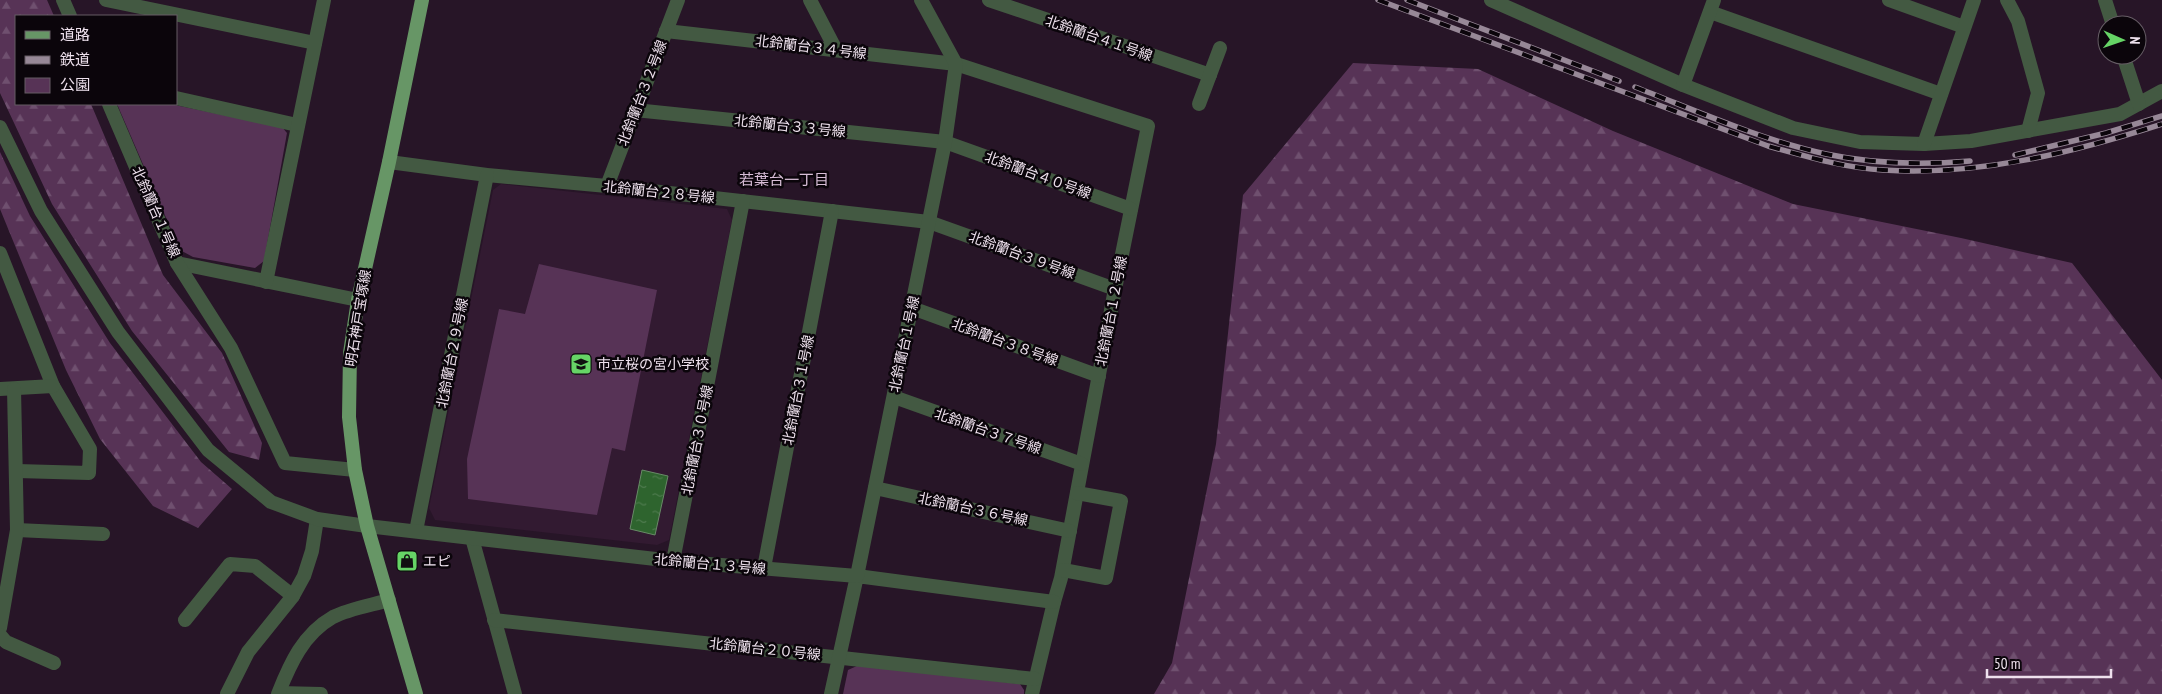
<svg xmlns="http://www.w3.org/2000/svg" width="2162" height="694" viewBox="0 0 2162 694" font-family="'PT Sans Narrow','Noto Sans JP',sans-serif">
	<style>
		.built { fill: #321a31 }
		.forest { fill: url(#forest-firs) }
		.park { fill: #573356 }
		.water { fill: url(#water-ripples); stroke: #688a67 }
		.lines { fill: none; stroke-linecap: round; stroke-linejoin: round }
		.minor { stroke: #435942; stroke-width: 14 }
		.tertiary { stroke: #435942; stroke-width: 14 }
		.primary { stroke: #679666; stroke-width: 14 }
		.rail-casing { stroke: #978897; stroke-width: 5.5 }
		.rail { stroke: #0b050b; stroke-width: 4; stroke-dasharray: 11; stroke-linecap: butt }
		.labels { text-anchor: middle; dominant-baseline: central; stroke-width: 5; stroke-linejoin: round; paint-order: stroke }
		.street-label { font-size: 14px; fill: #eee1ed; stroke: #0b050b }
		.poi-label { font-size: 14px; fill: #eee1ed; stroke: #0b050b; text-anchor: start }
		.neighbourhood-label { font-size: 15px; fill: #d7bdd6; stroke: #0b050b }
	</style>
	<defs>
		<pattern id="forest-firs" width="22" height="20" patternUnits="userSpaceOnUse" patternTransform="scale(1.25)"><rect width="22" height="20" fill="#573356"/><path d="M5 1l3.5 6h-7zM16 11l3.5 6h-7z" fill="#6f506f"/></pattern>
		<pattern id="water-ripples" width="26" height="14" patternUnits="userSpaceOnUse" patternTransform="scale(1.25)"><rect width="26" height="14" fill="#2e642e"/><path d="M2 4q2-2 4 0t4 0M15 11q2-2 4 0t4 0" fill="none" stroke="#4d7a4d"/></pattern>
	</defs>
	<rect width="100%" height="100%" fill="#271527"/>
	<!-- built -->
	<polygon class="built" points="501,184 727,209 732,220 669,540 657,545 435,520 429,508 493,190"/>
	<!-- forest -->
	<g class="forest">
		<polygon points="0,0 47,0 54,16 16,16 16,104 91,104 163,275 222,353 262,443 259,460 229,452 132,331 52,204 0,93"/>
		<polygon points="1353,63 1478,69 1613,131 1793,204 1961,238 2072,263 2162,380 2162,694 1154,694 1172,663 1216,444 1243,195"/>
		<polygon points="0,152 30,216 110,343 201,462 232,489 198,528 153,506 100,439 66,370 0,209"/>
	</g>
	<!-- park -->
	<g class="park">
		<polygon points="117,104 170,104 282,127 287,133 264,261 255,268 193,257 180,250"/>
		<polygon points="539,264 657,290 625,451 612,448 597,515 468,499 467,459 499,309 525,314"/>
		<polygon points="859,665 1020,684 1024,690 1024,694 843,694 848,670"/>
	</g>
	<!-- water -->
	<polygon class="water" points="642,470 668,476 655,535 630,529"/>
	<g class="lines">
		<!-- minor -->
		<g class="minor">
			<polyline points="63,0 70,16"/>
			<polyline points="106,0 315,43"/>
			<polyline points="810,0 836,50"/>
			<polyline points="989,0 1210,75"/>
			<polyline points="1491,0 1683,85 1793,128 1860,142 1924,144 1971,141 2120,114 2162,91"/>
			<polyline points="1889,0 1964,27"/>
			<polyline points="2007,0 2018,21 2038,93 2028,131"/>
			<polyline points="2105,0 2113,25"/>
			<polyline points="1710,12 1941,94"/>
			<polyline points="666,31 956,64 1148,126 1115,289 1061,578 1054,602 1032,694"/>
			<polyline points="2123,55 2139,104"/>
			<polyline points="1683,85 1714,0"/>
			<polyline points="176,98 297,125"/>
			<polyline points="109,104 177,263 358,300"/>
			<polyline points="1199,104 1220,48"/>
			<polyline points="635,110 945,142 1131,209"/>
			<polyline points="1924,144 1974,0"/>
			<polyline points="389,162 487,175 607,186 929,222 1115,289"/>
			<polyline points="607,186 678,0"/>
			<polyline points="0,253 53,386 90,449 89,473 17,471"/>
			<polyline points="177,263 231,348 285,463 355,470"/>
			<polyline points="266,282 324,0"/>
			<polyline points="912,308 1099,376"/>
			<polyline points="0,389 53,386"/>
			<polyline points="894,397 1082,464"/>
			<polyline points="875,488 1070,531"/>
			<polyline points="17,530 103,534"/>
			<polyline points="416,531 487,175"/>
			<polyline points="472,538 515,694"/>
			<polyline points="673,561 743,201"/>
			<polyline points="764,568 832,211"/>
			<polyline points="1063,570 1106,578 1121,501 1077,493"/>
			<polyline points="185,620 230,564 255,566 293,596"/>
			<polyline points="494,620 1035,679"/>
			<polyline points="0,628 17,530 14,389"/>
			<polyline points="0,635 6,642 54,663"/>
			<polyline points="279,693 321,694"/>
			<polyline points="227,694 248,652 293,596 304,576 312,551 317,519"/>
			<path d="M278 694C290 664 303 634 333 617 348 609 372 605 389 600"/>
			<polyline points="831,694 857,576 1054,602"/>
		</g>
		<!-- tertiary -->
		<polyline class="tertiary" points="0,127 41,211 118,332 208,450 271,502 317,519 367,526 673,561 857,576 945,142 956,64 921,0"/>
		<!-- primary -->
		<polyline class="primary" points="416,694 367,526 355,470 349,417 350,353 358,300 389,162 422,0"/>
		<!-- rail casing -->
		<g class="rail-casing">
			<g id="rail">
				<path d="M1378 0 1768 146C1805 156 1844 168 1883 170 1979 176 2071 153 2162 124"/>
				<polyline points="1407,0 1619,81"/>
				<path d="M1635 87C1697 111 1761 140 1826 154 1873 164 1922 165 1970 161"/>
				<polyline points="2015,155 2106,133 2162,116"/>
			</g>
		</g>
		<!-- rail -->
		<use href="#rail" class="rail"/>
	</g>
	<!-- icons -->
	<defs>
		<g id="school-square" transform="scale(1.125)"><rect x="-9" y="-9" width="18" height="18" rx="4" fill="#66d466" stroke="#0b050b"/><path d="M0-5L7-2L0 1L-7-2ZM-4 1L0 2.5L4 1V4Q0 6-4 4Z" fill="#111"/></g>
		<g id="shop-square" transform="scale(1.125)"><rect x="-9" y="-9" width="18" height="18" rx="4" fill="#66d466" stroke="#0b050b"/><path d="M-5-2.5h2.3a2.7 3.5 0 0 1 5.4 0H5L5.5 6h-11ZM-1.5-2.5h3a1.5 2.3 0 0 0-3 0Z" fill="#111"/></g>
	</defs>
	<g fill-rule="evenodd">
		<use href="#school-square" x="581" y="364"/>
		<use href="#shop-square" x="407" y="561"/>
	</g>
	<g class="labels">
		<!-- street labels -->
		<g class="street-label">
			<text transform="translate(1099 38) rotate(19)">北鈴蘭台４１号線</text>
			<text transform="translate(811 47) rotate(7)">北鈴蘭台３４号線</text>
			<text transform="translate(642 93) rotate(-69)">北鈴蘭台３２号線</text>
			<text transform="translate(790 126) rotate(6)">北鈴蘭台３３号線</text>
			<text transform="translate(1038 175) rotate(20)">北鈴蘭台４０号線</text>
			<text transform="translate(659 192) rotate(6)">北鈴蘭台２８号線</text>
			<text transform="translate(156 212) rotate(66)">北鈴蘭台１号線</text>
			<text transform="translate(1022 255) rotate(20)">北鈴蘭台３９号線</text>
			<text transform="translate(1111 311) rotate(-79)">北鈴蘭台１２号線</text>
			<text transform="translate(358 318) rotate(-81)">明石神戸宝塚線</text>
			<text transform="translate(1005 342) rotate(20)">北鈴蘭台３８号線</text>
			<text transform="translate(904 344) rotate(-78)">北鈴蘭台１号線</text>
			<text transform="translate(452 353) rotate(-79)">北鈴蘭台２９号線</text>
			<text transform="translate(798 390) rotate(-79)">北鈴蘭台３１号線</text>
			<text transform="translate(988 431) rotate(19)">北鈴蘭台３７号線</text>
			<text transform="translate(697 440) rotate(-79)">北鈴蘭台３０号線</text>
			<text transform="translate(973 509) rotate(12)">北鈴蘭台３６号線</text>
			<text transform="translate(710 564) rotate(5)">北鈴蘭台１３号線</text>
			<text transform="translate(765 649) rotate(6)">北鈴蘭台２０号線</text>
		</g>
		<!-- poi labels -->
		<g class="poi-label">
			<text x="597" y="364">市立桜の宮小学校</text>
			<text x="423" y="561">エピ</text>
		</g>
		<!-- neighbourhood labels -->
		<g class="neighbourhood-label">
			<text x="784" y="179">若葉台一丁目</text>
		</g>
	</g>
	<!-- legend -->
	<rect x="15" y="15" width="162" height="90" fill="#0b050b" stroke="#665d65"/>
	<rect x="25" y="31" width="25" height="8" fill="#679666" stroke="#665d65"/>
	<text x="60" y="40" font-size="15" fill="#eee1ed">道路</text>
	<rect x="25" y="56" width="25" height="8" fill="#978897" stroke="#665d65"/>
	<text x="60" y="65" font-size="15" fill="#eee1ed">鉄道</text>
	<rect x="25" y="78" width="25" height="15" fill="#573356" stroke="#665d65"/>
	<text x="60" y="90" font-size="15" fill="#eee1ed">公園</text>
	<!-- north arrow -->
	<g transform="translate(2122 40) rotate(92)"><circle r="24" fill="#0b050b" stroke="#665d65"/>
	<path d="M0-4L9 19L0 12L-9 19Z" fill="#66d466"/>
	<text y="-8" font-size="14" font-weight="bold" text-anchor="middle" fill="#eee1ed">N</text>
	</g>
	<!-- scale -->
	<path d="M1987 669v8h124v-8" fill="none" stroke="#eee1ed" stroke-width="2.5"/>
	<text x="1994" y="669" font-size="15" fill="#eee1ed" stroke="#0b050b" stroke-width="4" paint-order="stroke">50 m</text>
</svg>
